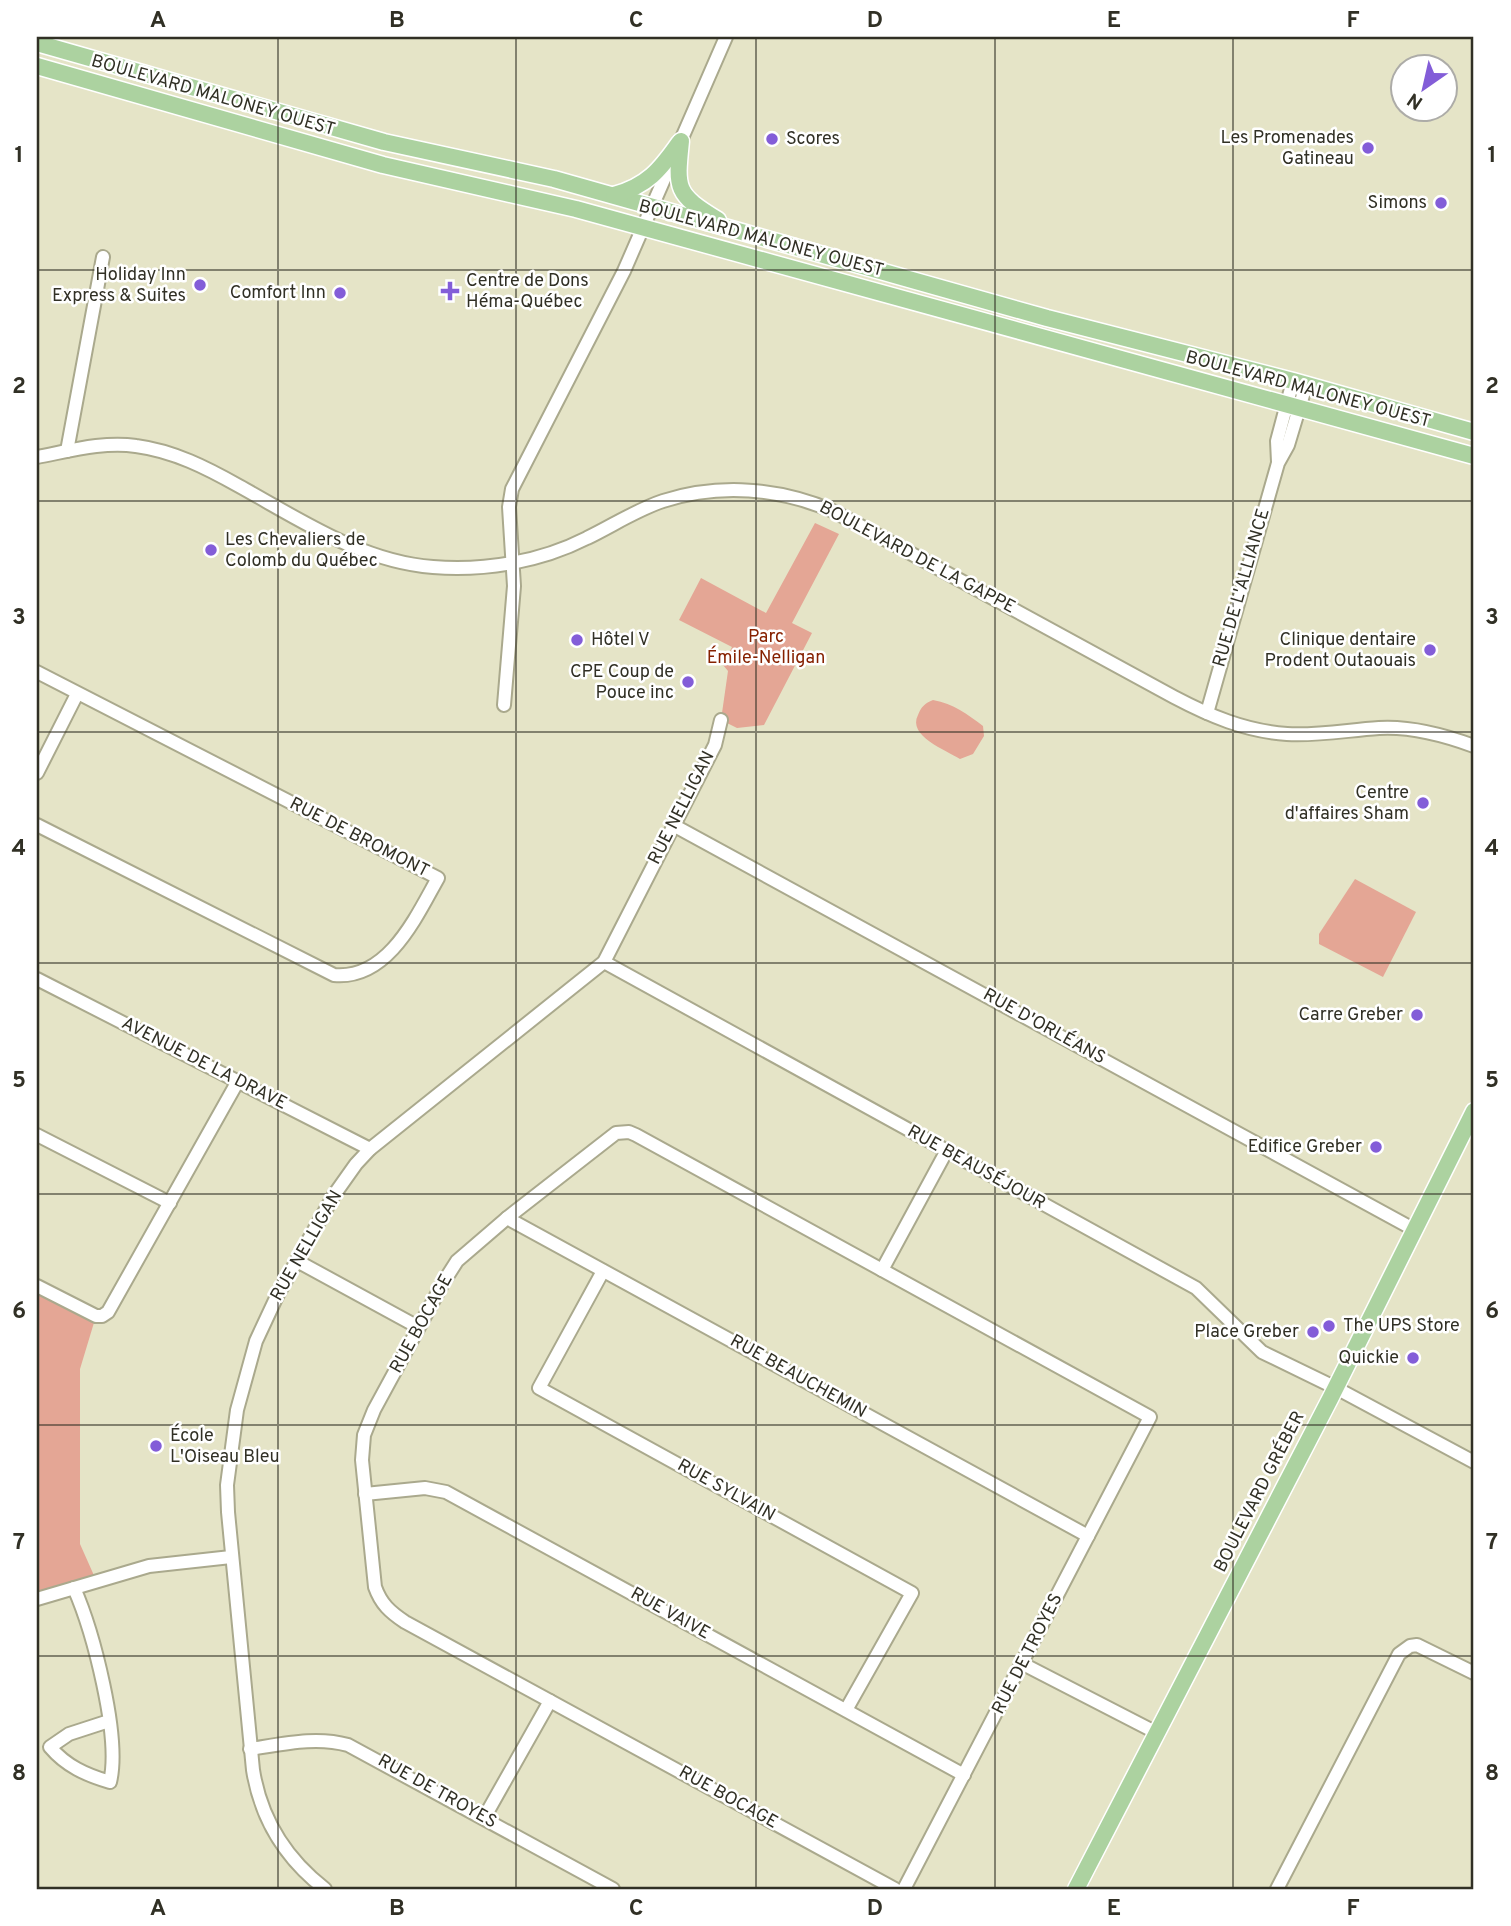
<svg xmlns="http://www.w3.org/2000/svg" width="1511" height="1926" viewBox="0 0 1511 1926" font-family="Overpass,sans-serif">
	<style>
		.green { fill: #e4a695 }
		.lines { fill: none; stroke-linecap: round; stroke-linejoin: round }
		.minor-casing { stroke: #aaa98d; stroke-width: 16 }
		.major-casing { stroke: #fff; stroke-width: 19 }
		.minor { stroke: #fff; stroke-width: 12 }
		.major { stroke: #acd2a0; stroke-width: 16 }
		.grid { fill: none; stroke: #313025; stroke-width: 2; stroke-opacity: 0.55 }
		.poi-dot { fill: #835dd8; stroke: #fff; stroke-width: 2.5 }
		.labels { text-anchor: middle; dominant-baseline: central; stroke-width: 5; stroke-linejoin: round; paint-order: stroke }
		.street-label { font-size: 18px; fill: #313025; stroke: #fff }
		.poi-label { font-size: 18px; fill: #313025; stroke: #fff; text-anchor: end }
		.park-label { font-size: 18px; fill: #862100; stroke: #fff }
		.neatline { fill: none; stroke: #313025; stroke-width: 2.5 }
		.grid-label { font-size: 23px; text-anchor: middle; font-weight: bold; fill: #313025 }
	</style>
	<rect width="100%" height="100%" fill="#e5e4c7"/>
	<!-- green -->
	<g class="green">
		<polygon points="815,523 839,534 792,623 812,633 764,725 737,728 721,720 728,671 723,665 732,647 679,620 701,578 766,613"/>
		<path d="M933 700C954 704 967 714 983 726L984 736 973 754 960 759C946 750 907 736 918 715 921 707 925 703 933 700Z"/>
		<polygon points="1355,879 1416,912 1383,977 1319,944 1319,934"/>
		<polygon points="37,1286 96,1316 80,1369 80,1544 96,1580 37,1599"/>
	</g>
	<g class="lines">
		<!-- minor casing -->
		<g class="minor-casing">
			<g id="minor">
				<polyline points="67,451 103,257"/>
				<path d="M37 457C69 451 104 441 136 446 174 451 207 468 239 486 299 519 362 562 433 567 485 571 540 562 587 538 612 526 636 510 663 501 720 483 779 488 833 511L1174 697C1210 716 1245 731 1287 734 1317 736 1348 730 1379 728 1411 726 1444 735 1474 746"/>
				<polyline points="1278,462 1277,441 1293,381"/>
				<path d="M37 672 438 878C416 917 388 980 334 975L37 825"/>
				<polyline points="504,705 514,586 509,507 512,489 624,271 726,37"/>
				<polyline points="1207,713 1278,463 1288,445 1306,385"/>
				<polyline points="37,773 77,694"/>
				<polyline points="673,825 1415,1230"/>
				<polyline points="604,962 1196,1288 1262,1352 1336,1388 1474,1462"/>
				<polyline points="37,979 370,1149"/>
				<polyline points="37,1135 170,1203"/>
				<polyline points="507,1218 1088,1536"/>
				<polyline points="297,1261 418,1327"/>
				<polyline points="882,1270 946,1152"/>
				<polyline points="603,1271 539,1388 912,1593 846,1710"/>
				<polyline points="37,1286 96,1316 102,1316 108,1312 238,1081"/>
				<polyline points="365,1494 425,1488 446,1492 964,1775"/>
				<path d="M74 1588C93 1631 121 1737 110 1782 86 1775 66 1766 50 1747L69 1734 109 1721"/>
				<polyline points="37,1599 149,1566 231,1557"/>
				<polyline points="1023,1664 1157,1733"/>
				<path d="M250 1749C283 1744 316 1736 348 1745L613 1889"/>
				<polyline points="484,1818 550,1701"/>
				<path d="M325 1889C285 1858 261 1820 253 1770L228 1512 227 1485 237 1410 256 1341 277 1296 334 1195 356 1164 370 1149 604 962 715 745 721 720"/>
				<path d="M895 1889 405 1622C390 1612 381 1604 375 1587L362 1460 364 1435 374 1410 443 1283 457 1261 507 1218 616 1133 629 1132 636 1135 1150 1417 904 1889"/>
				<polyline points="1277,1889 1399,1654 1410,1646 1417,1645 1474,1673"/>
			</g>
		</g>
		<!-- major casing -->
		<g class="major-casing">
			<g id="major">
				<polyline points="37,43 384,142 554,179 1047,318 1293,381 1474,432"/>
				<polyline points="37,66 383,165 576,209 1474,456"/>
				<path d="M681 141C676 189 675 194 718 220"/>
				<path d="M614 195C647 186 660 170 679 143"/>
				<polyline points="1076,1889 1330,1399 1474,1111"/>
			</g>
		</g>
		<!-- minor -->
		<use href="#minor" class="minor"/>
		<!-- major -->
		<use href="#major" class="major"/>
	</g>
	<!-- grid -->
	<path class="grid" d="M278 37V1889M516 37V1889M756 37V1889M995 37V1889M1233 37V1889M37 270H1474M37 501H1474M37 732H1474M37 963H1474M37 1194H1474M37 1425H1474M37 1656H1474"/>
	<!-- markers -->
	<g class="poi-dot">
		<circle cx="772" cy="139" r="7"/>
		<circle cx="1368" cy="148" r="7"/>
		<circle cx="1441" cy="203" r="7"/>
		<circle cx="200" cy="285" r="7"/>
		<path d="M446.5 280.5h7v7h7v7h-7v7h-7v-7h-7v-7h7z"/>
		<circle cx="340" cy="293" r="7"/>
		<circle cx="211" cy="550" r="7"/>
		<circle cx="577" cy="640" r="7"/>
		<circle cx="1430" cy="650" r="7"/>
		<circle cx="688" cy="682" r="7"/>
		<circle cx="1423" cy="803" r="7"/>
		<circle cx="1417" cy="1015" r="7"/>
		<circle cx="1376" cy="1147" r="7"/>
		<circle cx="1329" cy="1326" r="7"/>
		<circle cx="1313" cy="1332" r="7"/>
		<circle cx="1413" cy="1358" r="7"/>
		<circle cx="156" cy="1446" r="7"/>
	</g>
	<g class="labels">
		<!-- street labels -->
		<g class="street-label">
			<text transform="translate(213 96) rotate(16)">BOULEVARD MALONEY OUEST</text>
			<text transform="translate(761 239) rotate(15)">BOULEVARD MALONEY OUEST</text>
			<text transform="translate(1308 390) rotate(15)">BOULEVARD MALONEY OUEST</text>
			<text transform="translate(917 558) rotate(28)">BOULEVARD DE LA GAPPE</text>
			<text transform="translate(1242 588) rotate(-74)">RUE DE L'ALLIANCE</text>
			<text transform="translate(682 808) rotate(-63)">RUE NELLIGAN</text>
			<text transform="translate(359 838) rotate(27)">RUE DE BROMONT</text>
			<text transform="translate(1044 1027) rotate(29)">RUE D'ORLÉANS</text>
			<text transform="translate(204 1064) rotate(27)">AVENUE DE LA DRAVE</text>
			<text transform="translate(976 1168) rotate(29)">RUE BEAUSÉJOUR</text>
			<text transform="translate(307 1246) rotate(-60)">RUE NELLIGAN</text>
			<text transform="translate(422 1324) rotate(-61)">RUE BOCAGE</text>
			<text transform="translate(798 1377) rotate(29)">RUE BEAUCHEMIN</text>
			<text transform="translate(726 1491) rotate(29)">RUE SYLVAIN</text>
			<text transform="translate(1260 1492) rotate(-63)">BOULEVARD GRÉBER</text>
			<text transform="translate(670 1614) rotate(29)">RUE VAIVE</text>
			<text transform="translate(1028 1654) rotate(-63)">RUE DE TROYES</text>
			<text transform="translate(437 1792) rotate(29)">RUE DE TROYES</text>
			<text transform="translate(728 1798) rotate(29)">RUE BOCAGE</text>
		</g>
		<!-- poi labels -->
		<g class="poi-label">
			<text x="1354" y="138">Les Promenades<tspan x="1354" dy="21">Gatineau</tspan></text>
			<text x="786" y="139" text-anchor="start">Scores</text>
			<text x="1427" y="203">Simons</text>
			<text x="186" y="275">Holiday Inn<tspan x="186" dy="21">Express &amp; Suites</tspan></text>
			<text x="466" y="281" text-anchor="start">Centre de Dons<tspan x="466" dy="21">Héma-Québec</tspan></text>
			<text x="326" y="293">Comfort Inn</text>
			<text x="225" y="540" text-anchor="start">Les Chevaliers de<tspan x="225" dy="21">Colomb du Québec</tspan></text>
			<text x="591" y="640" text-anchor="start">Hôtel V</text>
			<text x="1416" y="640">Clinique dentaire<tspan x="1416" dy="21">Prodent Outaouais</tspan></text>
			<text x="674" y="672">CPE Coup de<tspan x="674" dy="21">Pouce inc</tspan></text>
			<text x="1409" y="793">Centre<tspan x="1409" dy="21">d'affaires Sham</tspan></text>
			<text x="1403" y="1015">Carre Greber</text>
			<text x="1362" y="1147">Edifice Greber</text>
			<text x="1343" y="1326" text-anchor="start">The UPS Store</text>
			<text x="1299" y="1332">Place Greber</text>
			<text x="1399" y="1358">Quickie</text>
			<text x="170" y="1436" text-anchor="start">École<tspan x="170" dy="21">L'Oiseau Bleu</tspan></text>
		</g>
		<!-- park labels -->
		<g class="park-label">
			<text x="766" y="637">Parc<tspan x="766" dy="21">Émile-Nelligan</tspan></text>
		</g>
	</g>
	<!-- border -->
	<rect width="1511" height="1926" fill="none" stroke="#ffffff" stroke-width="77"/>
	<!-- north arrow -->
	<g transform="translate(1424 88) rotate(214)"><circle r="33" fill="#ffffff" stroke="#adaca8" stroke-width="2"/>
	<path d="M0-5L12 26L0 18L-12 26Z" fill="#835dd8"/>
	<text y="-10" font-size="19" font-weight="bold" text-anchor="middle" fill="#313025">N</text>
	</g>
	<rect x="38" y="38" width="1434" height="1850" class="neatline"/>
	<g class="grid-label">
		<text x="158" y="27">A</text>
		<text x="397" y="27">B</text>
		<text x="636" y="27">C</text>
		<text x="875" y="27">D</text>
		<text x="1114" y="27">E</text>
		<text x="1353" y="27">F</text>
		<text x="19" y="162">1</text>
		<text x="1492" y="162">1</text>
		<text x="19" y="393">2</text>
		<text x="1492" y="393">2</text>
		<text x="19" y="624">3</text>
		<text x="1492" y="624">3</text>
		<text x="19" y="855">4</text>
		<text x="1492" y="855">4</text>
		<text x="19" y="1087">5</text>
		<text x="1492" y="1087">5</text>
		<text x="19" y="1318">6</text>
		<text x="1492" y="1318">6</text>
		<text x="19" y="1549">7</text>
		<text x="1492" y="1549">7</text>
		<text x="19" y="1780">8</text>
		<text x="1492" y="1780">8</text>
		<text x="158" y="1915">A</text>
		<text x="397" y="1915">B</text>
		<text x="636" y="1915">C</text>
		<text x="875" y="1915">D</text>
		<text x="1114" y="1915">E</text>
		<text x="1353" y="1915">F</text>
	</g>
</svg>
